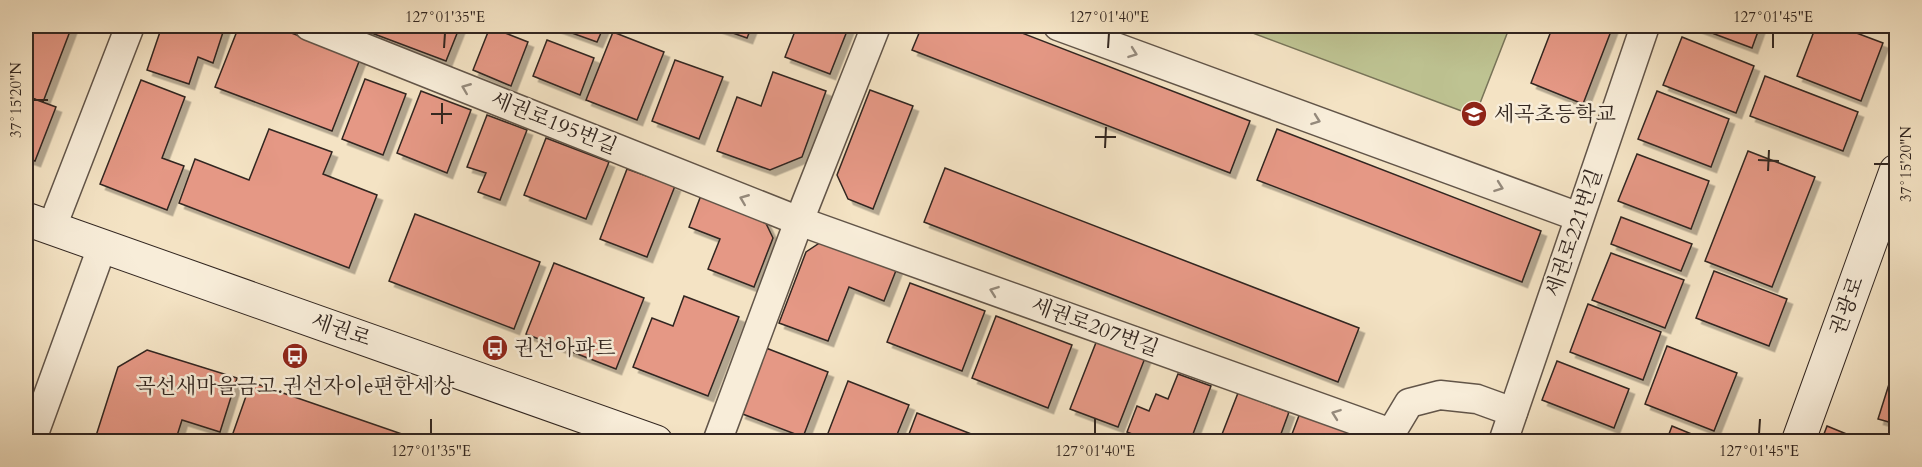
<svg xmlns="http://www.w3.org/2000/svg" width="1922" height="467" viewBox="0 0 1922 467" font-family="Cardo,'Noto Serif KR',serif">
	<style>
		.green { fill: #bec392; stroke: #787459; stroke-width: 1.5 }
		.building { fill: #e59885; stroke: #322620; stroke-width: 1.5; filter: url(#shadow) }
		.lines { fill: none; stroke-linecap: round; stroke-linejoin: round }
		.street-casing { stroke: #625549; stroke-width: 31 }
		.secondary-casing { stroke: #322620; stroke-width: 35 }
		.street { stroke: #f8edd9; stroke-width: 28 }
		.secondary { stroke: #f8edd9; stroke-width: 33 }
		.oneway { stroke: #958a7c }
		.ticks { fill: none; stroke: #322620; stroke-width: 2 }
		.labels { text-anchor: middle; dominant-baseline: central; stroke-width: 5; stroke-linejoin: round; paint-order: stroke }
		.poi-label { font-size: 21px; fill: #322620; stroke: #f8edd9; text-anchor: start }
		.street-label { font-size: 21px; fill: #322620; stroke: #f8edd9 }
		.neatline { fill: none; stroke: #322620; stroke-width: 2 }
		.ticks-label { font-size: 15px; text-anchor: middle; fill: #322620 }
	</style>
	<defs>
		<filter id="shadow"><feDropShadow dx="5.5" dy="5.5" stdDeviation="0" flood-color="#0004"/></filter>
	</defs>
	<rect width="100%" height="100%" fill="#f4e3c4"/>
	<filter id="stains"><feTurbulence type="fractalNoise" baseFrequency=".00333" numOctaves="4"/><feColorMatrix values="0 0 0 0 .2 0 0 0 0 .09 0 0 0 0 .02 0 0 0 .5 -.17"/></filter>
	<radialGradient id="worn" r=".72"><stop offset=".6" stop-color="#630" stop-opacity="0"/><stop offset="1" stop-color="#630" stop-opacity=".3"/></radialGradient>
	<!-- green -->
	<polygon class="green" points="1234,26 1510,26 1475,116"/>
	<!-- building -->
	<g class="building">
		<polygon points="26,26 72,26 43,102 26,96"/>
		<polygon points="162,26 225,26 213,63 198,57 189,84 147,70"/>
		<polygon points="239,26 273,26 360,59 332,131 215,87"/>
		<polygon points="353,26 460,26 446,61"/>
		<polygon points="713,26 752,26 747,38"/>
		<polygon points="797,26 849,26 830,74 785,57"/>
		<polygon points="922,26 1004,26 1250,121 1230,173 912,50"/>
		<polygon points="1553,26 1613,26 1583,104 1531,83"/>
		<polygon points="1693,26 1760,26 1752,48"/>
		<polygon points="1816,26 1838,26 1883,43 1861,101 1797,76"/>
		<polygon points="490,27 528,42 511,86 473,70"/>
		<polygon points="555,27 555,26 604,26 597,42"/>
		<polygon points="613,32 664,52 637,120 586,100"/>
		<polygon points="1682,37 1754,66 1736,113 1663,85"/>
		<polygon points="547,40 594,58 580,95 533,76"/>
		<polygon points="675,60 723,77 699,139 652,121"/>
		<polygon points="773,72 826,91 802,157 770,170 717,151 737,97 761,106"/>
		<polygon points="1765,76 1858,112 1843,151 1750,116"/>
		<polygon points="365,79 406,94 383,155 342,139"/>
		<polygon points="141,80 185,97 162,158 184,166 167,210 100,184"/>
		<polygon points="870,90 913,106 873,209 848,199 837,175"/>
		<polygon points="421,91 471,110 447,173 397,153"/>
		<polygon points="1657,91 1729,119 1711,167 1638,139"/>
		<polygon points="26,96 56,107 35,161 26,158"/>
		<polygon points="487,115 527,130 500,200 478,192 486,173 467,167"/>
		<polygon points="269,129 332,152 323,174 377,195 349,268 179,203 195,159 249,180"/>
		<polygon points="1277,129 1541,231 1522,282 1257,180"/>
		<polygon points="546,138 609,162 586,219 524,195"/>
		<polygon points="1748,151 1815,177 1772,287 1705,261"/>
		<polygon points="1637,154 1709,181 1691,229 1618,201"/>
		<polygon points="945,168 1359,328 1338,382 924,222"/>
		<polygon points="627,169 675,186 647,257 600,239"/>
		<polygon points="703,190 761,213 773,238 754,287 708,269 720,239 689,227"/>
		<polygon points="415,214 540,262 514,329 389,281"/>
		<polygon points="1621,217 1692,244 1681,271 1611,244"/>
		<polygon points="824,240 897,268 884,301 849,287 828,341 779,323 806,252"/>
		<polygon points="1611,253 1684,280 1665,328 1592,300"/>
		<polygon points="554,263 644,298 616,369 526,334"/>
		<polygon points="1714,271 1787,299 1769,346 1696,318"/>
		<polygon points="910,283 985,311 962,371 887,342"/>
		<polygon points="684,296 739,317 708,396 633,367 652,318 673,326"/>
		<polygon points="1588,304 1661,332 1643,380 1570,352"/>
		<polygon points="996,316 1072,345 1048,408 972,378"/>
		<polygon points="1097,340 1145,358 1118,427 1070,409"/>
		<polygon points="1667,346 1737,373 1714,431 1645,404"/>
		<polygon points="766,348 828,372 803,437 740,413"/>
		<polygon points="147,350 237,378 220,432 182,420 175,442 94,442 118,367"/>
		<polygon points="1557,361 1629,389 1614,428 1542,400"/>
		<polygon points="1896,362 1896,424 1878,419"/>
		<polygon points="1178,374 1211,386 1190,442 1152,442 1127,432 1137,406 1149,411 1156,394 1168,399"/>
		<polygon points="848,381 909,405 894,442 825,441"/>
		<polygon points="251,382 425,442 248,442 232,436"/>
		<polygon points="1238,393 1289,412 1278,442 1219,442"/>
		<polygon points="917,413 992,442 906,442"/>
		<polygon points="1300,413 1347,431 1342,442 1289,442"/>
		<polygon points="1672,426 1711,442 1666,442"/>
		<polygon points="1827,426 1861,440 1860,442 1821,442"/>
	</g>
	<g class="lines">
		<!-- street casing -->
		<g class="street-casing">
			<g id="street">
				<polyline points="309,26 799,221 1391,433"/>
				<polyline points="1058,26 1579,217"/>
				<polyline points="52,227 130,26"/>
				<polyline points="31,442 102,247"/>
				<polyline points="717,442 799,221 876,26"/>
				<polyline points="1393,442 1391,433 1409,403 1440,395 1477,399 1513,412"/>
				<polyline points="1503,442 1645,26"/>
			</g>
		</g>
		<!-- secondary casing -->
		<g class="secondary-casing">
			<g id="secondary">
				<polyline points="26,219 656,442"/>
				<polyline points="1798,442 1896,171"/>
			</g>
		</g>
		<!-- street -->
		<use href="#street" class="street"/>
		<!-- secondary -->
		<use href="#secondary" class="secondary"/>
	</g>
	<!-- one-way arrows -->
	<defs><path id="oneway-chevron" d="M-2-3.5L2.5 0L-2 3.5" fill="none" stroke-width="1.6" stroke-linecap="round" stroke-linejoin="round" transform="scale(1.5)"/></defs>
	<g class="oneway">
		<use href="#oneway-chevron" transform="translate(1133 53) rotate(20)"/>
		<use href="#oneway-chevron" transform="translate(466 88) rotate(-158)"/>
		<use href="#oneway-chevron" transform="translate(1316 120) rotate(20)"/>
		<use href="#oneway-chevron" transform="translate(1499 187) rotate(20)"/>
		<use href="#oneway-chevron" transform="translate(744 199) rotate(-158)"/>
		<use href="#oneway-chevron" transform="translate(994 291) rotate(-160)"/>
		<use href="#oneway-chevron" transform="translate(1336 414) rotate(-160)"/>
	</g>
	<!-- ticks -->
	<path class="ticks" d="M444 48 445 33M1108 48 1109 33M1773 48V33M33 100H48M431 114H452M442 124V103M1095 137H1116M1105 148 1106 127M1758 160 1779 161M1874 164H1889M1768 171 1769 150M431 434V419M1095 434V419M1759 434 1760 419"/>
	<!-- icons -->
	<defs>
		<g id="school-disc" transform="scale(1.35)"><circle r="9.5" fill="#8f2418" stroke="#f8edd9"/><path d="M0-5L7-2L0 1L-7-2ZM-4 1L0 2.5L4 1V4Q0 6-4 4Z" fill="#fff"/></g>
		<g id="bus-disc" transform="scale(1.35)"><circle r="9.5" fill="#8f2418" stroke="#f8edd9"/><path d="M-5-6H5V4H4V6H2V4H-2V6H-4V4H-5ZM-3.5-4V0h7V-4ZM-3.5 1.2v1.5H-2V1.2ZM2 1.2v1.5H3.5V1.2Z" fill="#fff"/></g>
	</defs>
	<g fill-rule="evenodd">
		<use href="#school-disc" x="1474" y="114"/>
		<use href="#bus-disc" x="495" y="348"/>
		<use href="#bus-disc" x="295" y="356"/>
	</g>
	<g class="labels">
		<!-- poi labels -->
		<g class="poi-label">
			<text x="1494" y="114">세곡초등학교</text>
			<text x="514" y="348">권선아파트</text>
			<text x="295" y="386" text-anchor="middle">곡선새마을금고.권선자이e편한세상</text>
		</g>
		<!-- street labels -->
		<g class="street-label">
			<text transform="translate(554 123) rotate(22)">세권로195번길</text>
			<text transform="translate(1574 233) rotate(-71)">세권로221번길</text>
			<text transform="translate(1847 306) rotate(-70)">권광로</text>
			<text transform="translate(1095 327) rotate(20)">세권로207번길</text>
			<text transform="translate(341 330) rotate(19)">세권로</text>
		</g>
	</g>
	<!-- margin -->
	<rect width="1922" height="467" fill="none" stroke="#f4e3c4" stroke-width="66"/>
	<rect x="33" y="33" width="1856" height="401" class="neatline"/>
	<g class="ticks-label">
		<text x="445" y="22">127°01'35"E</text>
		<text x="1109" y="22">127°01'40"E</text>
		<text x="1773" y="22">127°01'45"E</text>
		<text transform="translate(16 100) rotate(-90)" y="5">37°15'20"N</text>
		<text transform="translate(1906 164) rotate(-90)" y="5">37°15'20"N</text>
		<text x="431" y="456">127°01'35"E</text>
		<text x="1095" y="456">127°01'40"E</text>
		<text x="1759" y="456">127°01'45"E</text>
	</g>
	<rect width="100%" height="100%" filter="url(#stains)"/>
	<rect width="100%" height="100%" fill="url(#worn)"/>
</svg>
